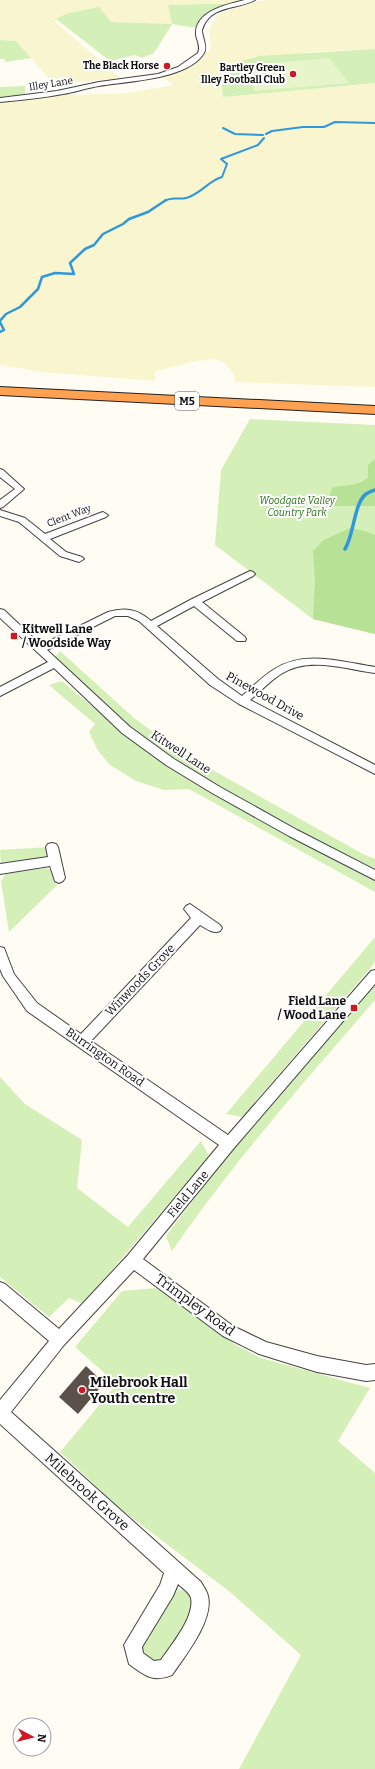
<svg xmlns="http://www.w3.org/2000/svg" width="375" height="1769" viewBox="0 0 375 1769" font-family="Bitter,serif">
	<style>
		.farmland { fill: #f9f5cf }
		.green { fill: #d4efb7 }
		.forest { fill: #b7e195 }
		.pitch { fill: #e6f5ca }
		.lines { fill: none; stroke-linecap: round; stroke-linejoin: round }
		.stream-far2 { stroke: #3097dc; stroke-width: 2 }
		.stream-far1 { stroke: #3097dc; stroke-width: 2.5 }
		.stream { stroke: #3097dc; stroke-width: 3.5 }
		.building { fill: #5a514b }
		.minor-casing { stroke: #434343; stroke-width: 2 }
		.highway-casing { stroke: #212121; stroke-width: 2 }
		.minor { fill: #fff; fill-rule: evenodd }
		.highway { fill: #ffa151; fill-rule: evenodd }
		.poi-dot { fill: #d01820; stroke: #fff; stroke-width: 1.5 }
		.labels { text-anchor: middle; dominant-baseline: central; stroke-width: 4; stroke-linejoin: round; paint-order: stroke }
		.far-poi-label { font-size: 10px; font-weight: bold; fill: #101010; stroke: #fff; text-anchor: end }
		.far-street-label { font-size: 10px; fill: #101010; stroke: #fff }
		.far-park-label { font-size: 10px; font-style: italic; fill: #2a7018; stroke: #fff }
		.shield { fill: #fff; stroke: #585858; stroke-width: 1 }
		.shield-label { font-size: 11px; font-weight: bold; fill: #101010 }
		.poi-label { font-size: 12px; font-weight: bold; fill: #101010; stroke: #fff; text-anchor: start }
		.street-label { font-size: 12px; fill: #101010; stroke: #fff }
		.near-street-label { font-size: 14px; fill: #101010; stroke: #fff }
		.near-poi-label { font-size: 14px; font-weight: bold; fill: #101010; stroke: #fff; text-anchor: start }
	</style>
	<rect width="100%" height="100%" fill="#fffdf3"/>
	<!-- farmland -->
	<g class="farmland">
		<polygon points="0,0 243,0 227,4 168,5 172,24 111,22 102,11 66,14 54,21 120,78 78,82 53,83 16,41 0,40"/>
		<polygon points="272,0 375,0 375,49 307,52 221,77 223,97 375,83 375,387 235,382 234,374 226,365 222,361 213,359 197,361 155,371 155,381 42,372 0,365 0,102 67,94 78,95 129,93 174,85 161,77 192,67 211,49 209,29 220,13 258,1"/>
	</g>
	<!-- green -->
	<g class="green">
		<path d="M211 4H227C212 10 203 13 196 28L172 24 154 53 142 58 135 55 110 61 56 19 66 14 99 7 111 22 172 24 168 5Z"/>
		<polygon points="0,40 16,41 31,58 6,62 4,59 0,59"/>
		<polygon points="375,49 375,83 223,97 221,77 224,69 239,62 259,56"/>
		<polygon points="25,86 25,95 0,98 0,87"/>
		<polygon points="250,419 375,425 375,634 313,619 215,545 221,470"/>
		<polygon points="60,651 134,718 182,753 363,854 375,859 375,870 348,857 254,806 191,769 136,732 57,661 56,656"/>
		<path d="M62 681C106 718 149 753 197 784 254 820 315 850 375 881V892L189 789 164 790 136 781 110 765 98 751 89 732 95 724 49 685Z"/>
		<polygon points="49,847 49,855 46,860 1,864 0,850"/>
		<polygon points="46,868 51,870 57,885 9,932 1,881 6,874"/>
		<polygon points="375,937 375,962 363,977 242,1117 226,1114"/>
		<path d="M375 984V1000C305 1081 233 1162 172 1251L166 1236 223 1161Z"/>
		<polygon points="0,1077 25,1104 82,1140 77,1188 128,1227 201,1141 209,1156 83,1304 69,1298 49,1317 0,1277"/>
		<polygon points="157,1288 236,1345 261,1358 370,1388 338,1441 375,1473 375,1769 239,1769 301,1655 230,1592 119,1508 60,1452 117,1384 75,1347 122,1291"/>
		<path d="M181 1589C190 1594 192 1598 194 1608L162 1662 157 1665C145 1657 142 1655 142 1640L176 1592Z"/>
	</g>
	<!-- forest -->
	<g class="forest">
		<path d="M375 459V506H333L330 495 332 488C347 484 355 487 368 478V465Z"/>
		<polygon points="350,528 365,531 375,535 375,634 313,619 315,581 313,551 324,540"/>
	</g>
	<!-- pitch -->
	<polygon class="pitch" points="329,58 349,83 255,91 238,66"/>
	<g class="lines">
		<!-- stream-far2 -->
		<g class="stream-far2">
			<polyline points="223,128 235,134 263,135"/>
			<polyline points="266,134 272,131 303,127 324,127 335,122 375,123"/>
			<path d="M165 201C172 196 178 200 186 198 200 195 209 180 222 177L227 164 221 159 258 145 264 138"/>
		</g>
		<!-- stream-far1 -->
		<g class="stream-far1">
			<polyline points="0,321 6,314 20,307 38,289 42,277 55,273 74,274 70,263 85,249 94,245 103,234 123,224 129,219 148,212 166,200"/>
			<polyline points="0,322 4,330 0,332"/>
		</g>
		<!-- stream -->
		<path class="stream" d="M345 549C354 535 354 503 366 494 369 492 372 491 375 490"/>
	</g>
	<!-- building -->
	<polygon class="building" points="86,1366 104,1383 78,1414 59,1397"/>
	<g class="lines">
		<!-- minor casing -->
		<g class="minor-casing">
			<g id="minor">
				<path d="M245 0H255C238 10 210 4 202 30 202 37 208 47 204 53 188 80 126 81 99 86 87 88 75 92 63 94 42 98 21 100 0 102V98L57 91 99 82 158 74 178 67 198 53C201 46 197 41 196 35 194 11 228 4 245 0Z"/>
				<polygon points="0,469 3,470 24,489 3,507 0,508 0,500 15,489 0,477"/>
				<polygon points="0,510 25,518 45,534 100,513 103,512 108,515 106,517 50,539 66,552 82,557 84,559 79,562 60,556 19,522 0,516"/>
				<path d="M250 571 253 572 255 574 253 576 202 602 245 637 246 639 245 641H237L194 606 157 626 218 679 242 696C252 687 262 677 273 670 304 649 342 662 375 667V673C345 669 309 656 281 674 270 681 260 692 250 700L375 765V774L239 704 210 685 139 621 128 616H115L47 650 130 727 174 759 220 787 297 830 375 870V880L289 836 212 793 166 765 122 733 54 668 0 696V687L48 662 0 618V609L4 610 41 645 108 612C125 607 138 609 151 621L192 599Z"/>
				<polygon points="52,843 56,844 58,847 65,878 63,881 59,883 55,881 50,866 0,874 0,864 48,857 46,847 48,844"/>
				<path d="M190 904 220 925 222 928 220 931C213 934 207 929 200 925L91 1041 228 1135 371 971 375 970V984L234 1148 143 1259 233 1326 266 1342 317 1356 366 1365 375 1364V1380L366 1381 317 1372 259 1354 223 1336 134 1270 64 1345 11 1412 201 1582C203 1586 207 1591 208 1596 214 1620 185 1656 172 1675 153 1683 144 1675 129 1664L124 1645 160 1585 164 1573 0 1424V1400L49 1341 0 1299V1282L5 1284 59 1329 128 1255 219 1145 27 1011 3 976 0 969V947L4 948 14 974 37 1003 81 1034 191 918 184 909 186 906ZM178 1584C182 1588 189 1592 191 1598 195 1617 171 1645 161 1660L154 1661 143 1653 142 1647 173 1596Z"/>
			</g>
		</g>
		<!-- highway casing -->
		<g class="highway-casing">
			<polygon id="highway" points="0,387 375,406 375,414 0,395"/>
		</g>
		<!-- minor -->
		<use href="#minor" class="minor"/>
		<!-- highway -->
		<use href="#highway" class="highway"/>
	</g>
	<!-- markers -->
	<g class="poi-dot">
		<circle cx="167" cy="66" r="4"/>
		<circle cx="293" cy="74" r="4"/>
		<rect x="10" y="632" width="8" height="8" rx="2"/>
		<rect x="350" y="1004" width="8" height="8" rx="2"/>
		<circle cx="82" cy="1390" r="4"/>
	</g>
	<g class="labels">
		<!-- far-poi labels -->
		<g class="far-poi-label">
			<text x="159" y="66">The Black Horse</text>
			<text x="285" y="68">Bartley Green<tspan x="285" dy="12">Illey Football Club</tspan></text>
		</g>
		<!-- far-street labels -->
		<g class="far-street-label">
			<text transform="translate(51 84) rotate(-9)">Illey Lane</text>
			<text transform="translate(69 516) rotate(-21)">Clent Way</text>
		</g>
		<!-- far-park labels -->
		<g class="far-park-label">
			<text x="297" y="501">Woodgate Valley<tspan x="297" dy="12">Country Park</tspan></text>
		</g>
		<!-- shield labels -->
		<rect class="shield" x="175" y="392" width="24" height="18" rx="3"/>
		<g class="shield-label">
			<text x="187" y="401">M5</text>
		</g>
		<!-- poi labels -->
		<g class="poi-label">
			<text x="22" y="629">Kitwell Lane<tspan x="22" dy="14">/ Woodside Way</tspan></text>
			<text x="346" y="1001" text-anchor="end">Field Lane<tspan x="346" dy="14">/ Wood Lane</tspan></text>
		</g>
		<!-- street labels -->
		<g class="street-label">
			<text transform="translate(265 696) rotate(29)">Pinewood Drive</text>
			<text transform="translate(181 752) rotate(33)">Kitwell Lane</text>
			<text transform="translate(140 980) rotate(-46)">Winwoods Grove</text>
			<text transform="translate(105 1057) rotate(35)">Burrington Road</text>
			<text transform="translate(188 1194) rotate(-50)">Field Lane</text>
		</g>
		<!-- near-street labels -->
		<g class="near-street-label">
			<text transform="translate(195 1305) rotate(36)">Trimpley Road</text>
			<text transform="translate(87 1492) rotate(42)">Milebrook Grove</text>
		</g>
		<!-- near-poi labels -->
		<g class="near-poi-label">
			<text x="90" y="1382">Milebrook Hall<tspan x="90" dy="16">Youth centre</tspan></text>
		</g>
	</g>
	<!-- north arrow -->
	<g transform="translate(32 1737) rotate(97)"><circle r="19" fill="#ffffff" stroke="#9f9f9f"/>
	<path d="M0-3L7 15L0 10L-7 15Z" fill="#d01820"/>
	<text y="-6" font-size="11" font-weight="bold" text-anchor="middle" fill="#101010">N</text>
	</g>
</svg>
